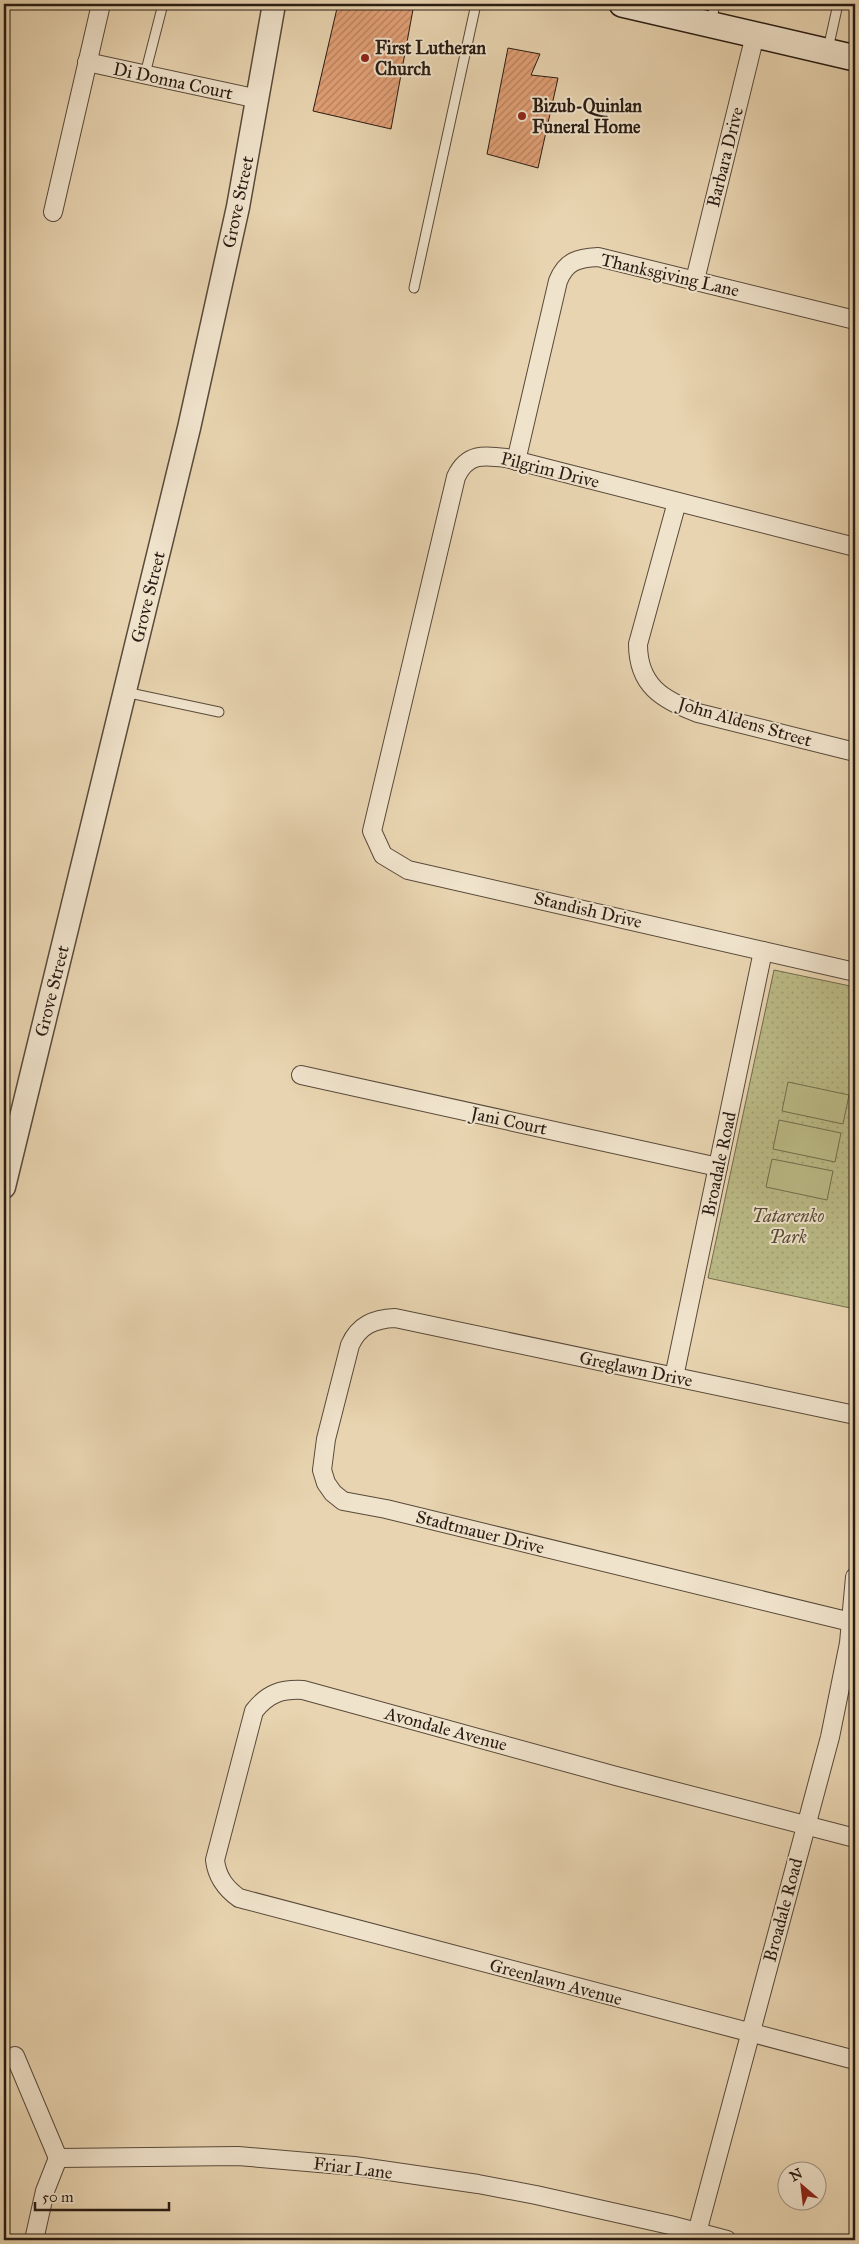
<svg xmlns="http://www.w3.org/2000/svg" width="859" height="2244" viewBox="0 0 859 2244" font-family="'IM FELL Great Primer',serif">
	<style>
		.grass { fill: url(#grass-dots); stroke: #726c4d }
		.pitch { fill: #bbbb87; stroke: #726c4d }
		.building { fill: url(#building-hatch); stroke: #291c13 }
		.lines { fill: none; stroke-linecap: round; stroke-linejoin: round }
		.service-casing { stroke: #594a3a; stroke-width: 11 }
		.minor-casing { stroke: #594a3a; stroke-width: 20 }
		.tertiary-casing { stroke: #594a3a; stroke-width: 25 }
		.secondary-casing { stroke: #291c13; stroke-width: 28 }
		.service { stroke: #f0e3cc; stroke-width: 9 }
		.minor { stroke: #f0e3cc; stroke-width: 18 }
		.tertiary { stroke: #f0e3cc; stroke-width: 22 }
		.secondary { stroke: #f0e3cc; stroke-width: 25 }
		.poi-dot { fill: #8f2418; stroke: #f0e3cc; stroke-width: 2 }
		.labels { text-anchor: middle; dominant-baseline: central; stroke-width: 4; stroke-linejoin: round; paint-order: stroke }
		.poi-label { font-size: 18px; font-weight: bold; fill: #291c13; stroke: #f0e3cc; text-anchor: start }
		.street-label { font-size: 18px; fill: #291c13; stroke: #f0e3cc }
		.park-label { font-size: 18px; font-style: italic; fill: #554c36; stroke: #f0e3cc }
	</style>
	<defs>
		<pattern id="grass-dots" width="8" height="8" patternUnits="userSpaceOnUse" patternTransform="scale(1.25)"><rect width="8" height="8" fill="#bbbb87"/><path d="M2 2h.1M6 6h.1" fill="none" stroke="#a1a074" stroke-width="1.8" stroke-linecap="round"/></pattern>
		<pattern id="building-hatch" width="6" height="6" patternUnits="userSpaceOnUse" patternTransform="scale(1.25)"><rect width="6" height="6" fill="#e2a076"/><path d="M-1 1l2-2M0 6l6-6M5 7l2-2" fill="none" stroke="#b78260"/></pattern>
	</defs>
	<rect width="100%" height="100%" fill="#e8d4b0"/>
	<filter id="stains"><feTurbulence type="fractalNoise" baseFrequency=".004" numOctaves="4"/><feColorMatrix values="0 0 0 0 .2 0 0 0 0 .09 0 0 0 0 .02 0 0 0 .5 -.17"/></filter>
	<radialGradient id="worn" r=".72"><stop offset=".6" stop-color="#630" stop-opacity="0"/><stop offset="1" stop-color="#630" stop-opacity=".3"/></radialGradient>
	<!-- grass -->
	<polygon class="grass" points="774,970 855,987 855,1309 708,1278"/>
	<!-- pitch -->
	<g class="pitch">
		<polygon points="788,1082 849,1095 843,1124 782,1111"/>
		<polygon points="779,1120 841,1133 835,1162 773,1149"/>
		<polygon points="772,1159 833,1171 827,1200 766,1187"/>
	</g>
	<!-- building -->
	<g class="building">
		<polygon points="338,4 414,4 391,129 313,111"/>
		<polygon points="508,48 540,54 531,75 558,78 538,168 487,154"/>
	</g>
	<g class="lines">
		<!-- service casing -->
		<g class="service-casing">
			<g id="service">
				<polyline points="711,23 715,4"/>
				<polyline points="828,49 838,4"/>
				<polyline points="145,74 163,4"/>
				<polyline points="414,288 476,4"/>
				<polyline points="125,692 219,712"/>
			</g>
		</g>
		<!-- minor casing -->
		<g class="minor-casing">
			<g id="minor">
				<polyline points="87,62 258,99"/>
				<polyline points="53,212 101,4"/>
				<polyline points="695,280 755,35"/>
				<path d="M516 461 558 281C566 261 578 258 598 257L855 320"/>
				<path d="M677 502 638 644C638 685 662 700 698 713L855 752"/>
				<path d="M855 547 506 458C484 455 467 453 456 477L372 831 383 855 408 870 855 972"/>
				<polyline points="301,1075 718,1167"/>
				<polyline points="674,1377 763,951"/>
				<path d="M855 1415 395 1318C374 1319 359 1325 350 1345L326 1439 322 1470 326 1483 333 1493 343 1501 386 1509 855 1623"/>
				<path d="M855 1838 616 1776 303 1690C282 1689 268 1693 254 1711L215 1860C217 1877 225 1888 239 1898L855 2060"/>
				<polyline points="15,2056 58,2158"/>
				<polyline points="58,2158 238,2156 354,2166 478,2184 536,2195 670,2225 727,2240"/>
				<polyline points="34,2240 45,2191 58,2158"/>
				<polyline points="695,2240 830,1737 849,1643 855,1577"/>
			</g>
		</g>
		<!-- tertiary casing -->
		<g class="tertiary-casing">
			<polyline id="tertiary" points="4,1187 189,428 238,207 274,4"/>
		</g>
		<!-- secondary casing -->
		<g class="secondary-casing">
			<polyline id="secondary" points="622,4 855,58"/>
		</g>
		<!-- service -->
		<use href="#service" class="service"/>
		<!-- minor -->
		<use href="#minor" class="minor"/>
		<!-- tertiary -->
		<use href="#tertiary" class="tertiary"/>
		<!-- secondary -->
		<use href="#secondary" class="secondary"/>
	</g>
	<!-- markers -->
	<g class="poi-dot">
		<circle cx="365" cy="58" r="5"/>
		<circle cx="522" cy="116" r="5"/>
	</g>
	<g class="labels">
		<!-- poi labels -->
		<g class="poi-label">
			<text x="375" y="48">First Lutheran<tspan x="375" dy="21">Church</tspan></text>
			<text x="532" y="106">Bizub-Quinlan<tspan x="532" dy="21">Funeral Home</tspan></text>
		</g>
		<!-- street labels -->
		<g class="street-label">
			<text transform="translate(173 81) rotate(12)">Di Donna Court</text>
			<text transform="translate(725 157) rotate(-76)">Barbara Drive</text>
			<text transform="translate(238 202) rotate(-78)">Grove Street</text>
			<text transform="translate(670 275) rotate(13)">Thanksgiving Lane</text>
			<text transform="translate(550 470) rotate(14)">Pilgrim Drive</text>
			<text transform="translate(148 597) rotate(-76)">Grove Street</text>
			<text transform="translate(745 722) rotate(16)">John Aldens Street</text>
			<text transform="translate(588 910) rotate(13)">Standish Drive</text>
			<text transform="translate(52 991) rotate(-76)">Grove Street</text>
			<text transform="translate(509 1121) rotate(12)">Jani Court</text>
			<text transform="translate(719 1164) rotate(-78)">Broadale Road</text>
			<text transform="translate(636 1369) rotate(12)">Greglawn Drive</text>
			<text transform="translate(480 1532) rotate(14)">Stadtmauer Drive</text>
			<text transform="translate(446 1729) rotate(15)">Avondale Avenue</text>
			<text transform="translate(783 1910) rotate(-75)">Broadale Road</text>
			<text transform="translate(556 1982) rotate(15)">Greenlawn Avenue</text>
			<text transform="translate(353 2168) rotate(7)">Friar Lane</text>
		</g>
		<!-- park labels -->
		<g class="park-label">
			<text x="788" y="1216">Tatarenko<tspan x="788" dy="21">Park</tspan></text>
		</g>
	</g>
	<!-- margin -->
	<rect width="859" height="2244" fill="none" stroke="#e8d4b0" stroke-width="20"/>
	<rect x="5" y="5" width="849" height="2234" fill="none" stroke="#291c13" stroke-width="2.5"/>
	<rect x="10" y="10" width="839" height="2224" fill="none" stroke="#291c13"/>
	<!-- north arrow -->
	<g transform="translate(802 2186) rotate(332)"><circle r="24" fill="#f0e3cc" stroke="#a09382"/>
	<path d="M0-4L9 19L0 12L-9 19Z" fill="#8f2418"/>
	<text y="-8" font-size="14" font-weight="bold" text-anchor="middle" fill="#291c13">N</text>
	</g>
	<!-- scale -->
	<path d="M35 2202v8h134v-8" fill="none" stroke="#291c13" stroke-width="2.5"/>
	<text x="42" y="2202" font-size="15" fill="#291c13" stroke="#f0e3cc" stroke-width="4" paint-order="stroke">50 m</text>
	<rect width="100%" height="100%" filter="url(#stains)"/>
	<rect width="100%" height="100%" fill="url(#worn)"/>
</svg>
